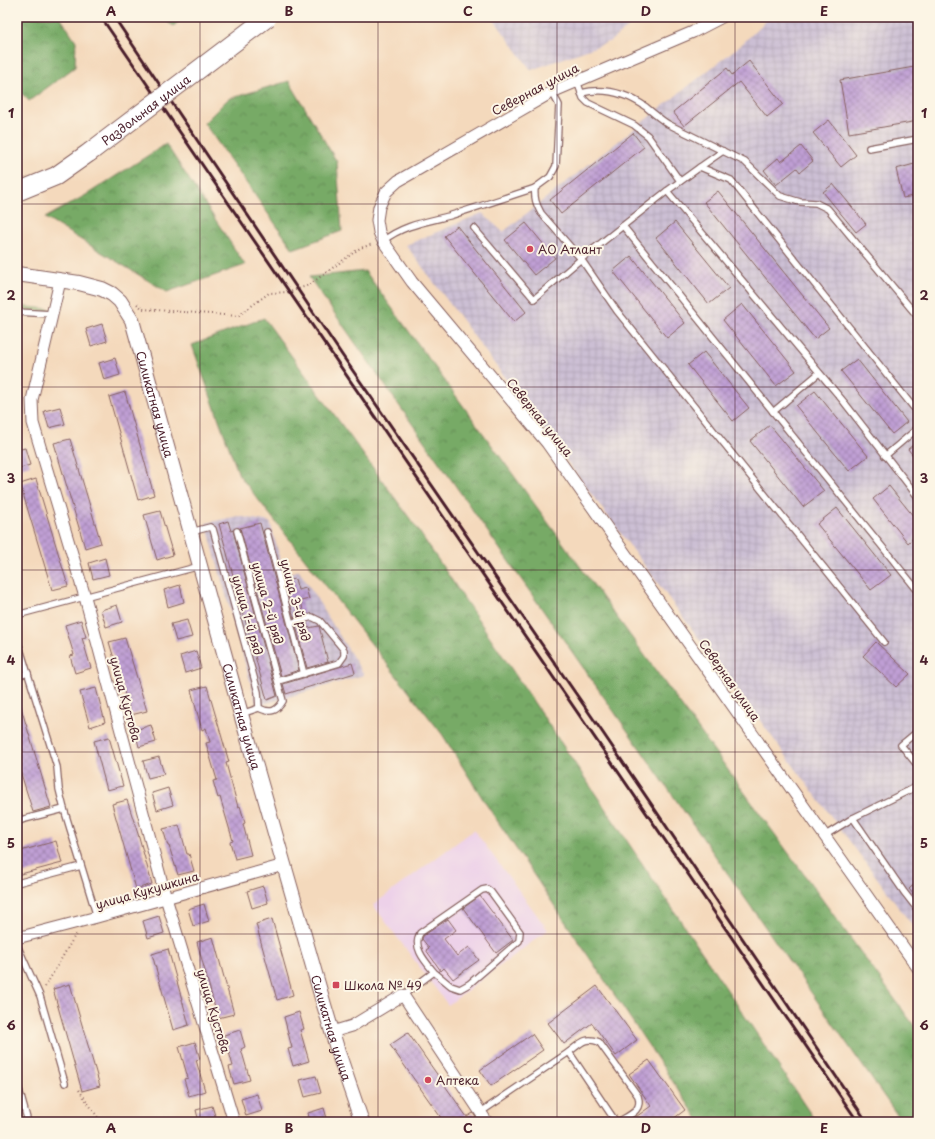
<svg xmlns="http://www.w3.org/2000/svg" width="935" height="1139" viewBox="0 0 935 1139" font-family="'Playpen Sans',sans-serif">
	<style>
		.built { fill: #edd1e9 }
		.industrial { fill: url(#industrial-grid) }
		.grass { fill: #94c574; stroke: #6f7250 }
		.forest { fill: url(#forest-crowns); stroke: #606448 }
		.building { fill: url(#building-cross-hatch) }
		.lines { fill: none; stroke-linecap: round; stroke-linejoin: round }
		.service-casing { stroke: #86605e; stroke-width: 8 }
		.minor-casing { stroke: #86605e; stroke-width: 13 }
		.tertiary-casing { stroke: #86605e; stroke-width: 16 }
		.primary-casing { stroke: #86605e; stroke-width: 20 }
		.path { stroke: #86605e; stroke-width: 2; stroke-dasharray: 1 3; stroke-linecap: butt }
		.service { stroke: #fff; stroke-width: 5.5 }
		.minor { stroke: #fff; stroke-width: 11 }
		.tertiary { stroke: #fff; stroke-width: 14 }
		.primary { stroke: #fff; stroke-width: 18 }
		.rail { stroke: #4a1f2b; stroke-width: 3 }
		.primary-bridge-casing { stroke: #86605e; stroke-width: 20; stroke-linecap: butt }
		.primary-bridge { stroke: #fff; stroke-width: 18 }
		.grid { fill: none; stroke: #4a1f2b; stroke-width: 1; stroke-opacity: 0.55 }
		.poi-dot { fill: #d1495b; stroke: #fcf5e5; stroke-width: 1.5 }
		.labels { text-anchor: middle; dominant-baseline: central; stroke-width: 4; stroke-linejoin: round; paint-order: stroke }
		.street-label { font-size: 12px; fill: #4a1f2b; stroke: #fcf5e5 }
		.poi-label { font-size: 12px; fill: #4a1f2b; stroke: #fcf5e5; text-anchor: start }
		.neatline { fill: none; stroke: #4a1f2b; stroke-width: 1.5 }
		.grid-label { font-size: 13px; text-anchor: middle; font-weight: bold; fill: #4a1f2b }
	</style>
	<defs>
		<pattern id="industrial-grid" width="8" height="8" patternUnits="userSpaceOnUse"><rect width="8" height="8" fill="#ccbfd4"/><path d="M0 4h8M4 0v8" fill="none" stroke="#b1a4b6"/></pattern>
		<pattern id="forest-crowns" width="20" height="18" patternUnits="userSpaceOnUse"><rect width="20" height="18" fill="#7a6"/><path d="M2 6a3 3 0 1 1 6 0M12 15a3 3 0 1 1 6 0" fill="none" stroke="#648a54"/></pattern>
		<pattern id="building-cross-hatch" width="8" height="8" patternUnits="userSpaceOnUse"><rect width="8" height="8" fill="#bf9fd4"/><path d="M0 0l8 8M0 8l8-8" fill="none" stroke="#9d81ac"/></pattern>
	</defs>
	<rect width="100%" height="100%" fill="#fcf5e5"/>
	<filter id="ink" filterUnits="userSpaceOnUse"><feTurbulence type="fractalNoise" baseFrequency=".025" numOctaves="2"/><feDisplacementMap in="SourceGraphic" scale="8" xChannelSelector="R" yChannelSelector="G"/><feConvolveMatrix kernelMatrix="1 2 1 2 8 2 1 2 1" color-interpolation-filters="sRGB"/></filter>
	<filter id="wash" filterUnits="userSpaceOnUse"><feTurbulence type="fractalNoise" baseFrequency=".012" numOctaves="4" result="noise"/><feDisplacementMap in="SourceGraphic" scale="16" xChannelSelector="R" yChannelSelector="G"/><feGaussianBlur stdDeviation="0.9" result="paint"/><feColorMatrix in="noise" values="0 0 0 0 0 0 0 0 0 0 0 0 0 0 0 0 0 1.4 0 .05"/><feComposite in="paint" operator="in"/></filter>
	<g filter="url(#wash)">
		<rect width="100%" height="100%" fill="#f4d9bc"/>
		<!-- built -->
		<polygon class="built" points="474,830 548,930 448,1005 373,905"/>
		<!-- industrial -->
		<g class="industrial">
			<polygon points="492,17 641,17 609,42 531,70"/>
			<polygon points="770,17 918,17 918,933 406,245 482,213 503,232 743,43"/>
			<polygon points="238,516 270,522 285,576 299,570 364,675 257,706 206,523"/>
		</g>
		<!-- grass -->
		<polygon class="grass" points="17,306 49,309 49,311 17,309"/>
		<!-- forest -->
		<g class="forest">
			<polygon points="17,17 60,17 76,41 75,67 29,101 17,89"/>
			<polygon points="159,17 183,17 174,26"/>
			<polygon points="289,81 337,162 342,231 293,249 204,123 228,99"/>
			<polygon points="166,144 245,265 167,292 45,218 86,195"/>
			<polygon points="365,271 918,1031 918,1122 902,1122 309,277"/>
			<polygon points="264,318 416,527 816,1122 700,1122 486,804 442,734 239,475 192,345"/>
		</g>
		<g id="blocks">
			<!-- building -->
			<g class="building">
				<polygon points="749,61 783,104 767,117 739,82 684,126 673,112 727,68 732,75"/>
				<polygon points="914,67 918,90 918,121 849,133 840,80"/>
				<polygon points="829,120 856,155 841,167 813,133"/>
				<polygon points="633,133 644,147 561,214 550,200"/>
				<polygon points="801,146 813,161 800,172 797,168 776,185 764,170 778,158 781,162"/>
				<polygon points="918,163 918,195 903,198 896,169"/>
				<polygon points="833,184 866,224 856,232 823,192"/>
				<polygon points="718,191 829,328 815,339 704,202"/>
				<polygon points="675,222 729,288 709,304 656,238"/>
				<polygon points="526,223 555,258 534,275 505,240"/>
				<polygon points="457,226 526,312 514,322 444,236"/>
				<polygon points="631,256 685,323 667,338 613,271"/>
				<polygon points="742,304 796,371 776,386 723,320"/>
				<polygon points="102,324 107,341 91,346 86,329"/>
				<polygon points="704,352 749,408 733,421 688,365"/>
				<polygon points="115,358 120,375 104,380 99,363"/>
				<polygon points="857,359 907,422 892,434 841,371"/>
				<polygon points="815,391 868,456 849,471 796,406"/>
				<polygon points="125,392 154,495 138,500 109,397"/>
				<polygon points="60,407 65,424 49,428 44,411"/>
				<polygon points="770,425 824,491 803,507 750,441"/>
				<polygon points="70,439 101,543 85,548 54,443"/>
				<polygon points="918,441 918,462 908,449"/>
				<polygon points="25,448 30,465 17,469 17,450"/>
				<polygon points="36,479 68,586 52,590 20,484"/>
				<polygon points="889,486 918,522 918,534 908,543 873,499"/>
				<polygon points="837,508 891,575 871,590 817,524"/>
				<polygon points="160,511 173,555 157,560 144,515"/>
				<polygon points="228,521 231,531 233,530 277,696 267,700 219,524"/>
				<polygon points="260,523 299,670 281,676 240,528"/>
				<polygon points="105,558 109,575 93,579 89,563"/>
				<polygon points="295,579 298,590 306,588 309,599 301,601 304,615 294,618 284,581"/>
				<polygon points="180,585 184,602 168,607 164,590"/>
				<polygon points="117,605 122,622 106,627 101,610"/>
				<polygon points="81,620 86,637 82,638 91,668 75,673 70,656 74,655 65,625"/>
				<polygon points="187,620 192,637 176,641 171,624"/>
				<polygon points="307,623 308,628 319,626 328,662 307,668 296,626"/>
				<polygon points="125,638 147,711 131,715 109,642"/>
				<polygon points="876,642 910,674 896,687 863,656"/>
				<polygon points="196,651 201,668 185,673 180,656"/>
				<polygon points="352,663 355,673 286,694 283,684"/>
				<polygon points="207,686 229,762 226,763 238,807 240,806 245,823 243,824 251,855 235,859 230,842 233,841 220,797 218,798 213,781 217,780 206,743 210,742 206,728 202,730 191,690"/>
				<polygon points="96,688 105,722 90,727 80,692"/>
				<polygon points="19,701 51,807 33,812 17,761 17,702"/>
				<polygon points="151,725 156,742 139,747 135,730"/>
				<polygon points="109,737 123,786 107,790 94,741"/>
				<polygon points="159,757 164,774 148,778 143,761"/>
				<polygon points="168,788 173,805 157,810 152,793"/>
				<polygon points="127,800 139,837 152,884 136,889 112,804"/>
				<polygon points="179,825 187,854 189,854 194,871 178,875 169,846 168,846 163,829"/>
				<polygon points="56,841 62,863 17,875 17,852"/>
				<polygon points="918,881 918,900 909,889"/>
				<polygon points="263,886 268,903 252,908 247,891"/>
				<polygon points="480,896 513,940 496,953 463,908"/>
				<polygon points="204,904 209,921 193,926 188,909"/>
				<polygon points="159,916 164,933 148,938 143,921"/>
				<polygon points="272,919 293,995 277,1000 256,924"/>
				<polygon points="448,919 456,930 444,939 457,956 469,947 479,960 453,979 444,968 441,971 426,950 429,948 422,939 423,936"/>
				<polygon points="213,937 234,1014 218,1018 197,942"/>
				<polygon points="168,949 189,1025 173,1030 152,954"/>
				<polygon points="70,984 100,1086 82,1091 53,989"/>
				<polygon points="597,986 637,1040 616,1056 592,1023 564,1044 548,1023"/>
				<polygon points="299,1012 304,1029 300,1030 309,1061 293,1066 288,1049 292,1048 284,1017"/>
				<polygon points="240,1030 245,1047 241,1049 250,1080 234,1084 229,1067 233,1066 224,1035"/>
				<polygon points="408,1033 467,1117 473,1113 479,1122 444,1122 390,1045"/>
				<polygon points="532,1034 543,1050 491,1086 480,1070"/>
				<polygon points="195,1042 200,1059 196,1060 205,1091 189,1096 184,1079 188,1078 179,1047"/>
				<polygon points="649,1060 685,1110 669,1122 629,1122 651,1106 629,1074"/>
				<polygon points="316,1076 321,1093 305,1097 300,1080"/>
				<polygon points="257,1094 262,1111 246,1116 241,1099"/>
				<polygon points="212,1106 217,1122 199,1122 196,1110"/>
				<polygon points="324,1108 328,1122 310,1122 308,1113"/>
			</g>
		</g>
	</g>
	<g filter="url(#ink)">
		<use href="#blocks" fill-opacity="0" stroke="#86605e" stroke-width="1"/>
		<g class="lines">
			<!-- service casing -->
			<g class="service-casing">
				<g id="service">
					<polyline points="577,81 583,98 588,103 634,125 648,136 680,181"/>
					<path d="M552 92 559 105 556 166 550 177 535 188C534 198 536 204 541 213L581 259 667 191 844 402 918 497"/>
					<path d="M581 93C605 87 626 93 646 107 653 113 660 119 668 124L745 162 780 196 800 202 816 203 828 209 918 317"/>
					<polyline points="869,148 918,139"/>
					<polyline points="700,167 723,151"/>
					<polyline points="667,191 700,167 731,180 918,413"/>
					<polyline points="623,226 918,591"/>
					<polyline points="474,228 534,299 581,259 617,311 884,642"/>
					<path d="M383 241C403 225 426 222 449 216 478 207 507 197 535 188"/>
					<polyline points="17,312 52,314"/>
					<polyline points="773,412 819,373"/>
					<polyline points="885,456 918,428"/>
					<path d="M237 531 283 701C277 711 271 714 259 708L241 714"/>
					<polyline points="191,532 210,527 213,529 258,692 259,708"/>
					<polyline points="267,532 304,674"/>
					<polyline points="17,615 200,566"/>
					<polyline points="17,639 57,767 59,789 64,809 97,917"/>
					<polyline points="17,676 28,673"/>
					<polyline points="278,681 339,663 344,656 344,650 320,621 312,617 291,623"/>
					<polyline points="918,731 901,745 918,766"/>
					<polyline points="17,811 20,821"/>
					<polyline points="853,818 904,892 918,910"/>
					<polyline points="17,821 64,809"/>
					<polyline points="824,836 853,818 918,786"/>
					<polyline points="17,883 81,866"/>
					<polyline points="17,945 40,996 65,1083"/>
					<path d="M403 995 434 972 451 986 460 989 469 984 519 941 520 932 491 892 487 889 482 890 420 933C412 947 425 961 434 972"/>
					<path d="M569 1052C580 1044 585 1036 599 1042L638 1096C643 1111 629 1115 618 1122"/>
					<polyline points="17,1082 28,1122"/>
					<polyline points="481,1112 569,1052 616,1122"/>
				</g>
			</g>
			<!-- minor casing -->
			<g class="minor-casing">
				<g id="minor">
					<polyline points="722,17 693,32 552,92 398,181 386,192 379,207 377,220 379,232 383,241 412,282 547,443 918,968"/>
					<polyline points="60,281 32,400 33,423 85,597 166,898 234,1122"/>
					<polyline points="17,938 97,917 284,865"/>
					<polyline points="332,1032 352,1026 403,995 487,1122"/>
				</g>
			</g>
			<!-- tertiary casing -->
			<g class="tertiary-casing">
				<g id="tertiary">
					<path id="s1" d="M17 274 79 283 102 289 112 294 120 301 132 320 241 714 324 1005 339 1055 362 1122"/>
				</g>
			</g>
			<!-- primary casing -->
			<g class="primary-casing">
				<polyline id="primary" points="17,192 56,176 90,152"/>
			</g>
			<!-- path -->
			<g class="path">
				<polyline points="137,304 143,309 238,316 269,293 290,292 309,285 360,248 373,244"/>
				<polyline points="45,987 77,932"/>
				<polyline points="79,1090 101,1122"/>
			</g>
			<!-- service -->
			<use href="#service" class="service"/>
			<!-- minor -->
			<use href="#minor" class="minor"/>
			<!-- tertiary -->
			<use href="#tertiary" class="tertiary"/>
			<!-- primary -->
			<use href="#primary" class="primary"/>
			<!-- rail -->
			<g class="rail">
				<polyline points="101,17 858,1122"/>
				<polyline points="114,17 342,355 603,733 867,1122"/>
			</g>
			<!-- primary-bridge casing -->
			<g class="primary-bridge-casing">
				<g id="primary-bridge">
					<path id="s2" d="M90 152 268 17"/>
				</g>
			</g>
			<!-- primary-bridge -->
			<use href="#primary-bridge" class="primary-bridge"/>
		</g>
	</g>
	<!-- grid -->
	<path class="grid" d="M200 17V1122M378 17V1122M557 17V1122M735 17V1122M17 204H918M17 387H918M17 570H918M17 752H918M17 934H918"/>
	<!-- markers -->
	<g class="poi-dot">
		<circle cx="530" cy="249" r="4"/>
		<rect x="332" y="981" width="8" height="8" rx="2"/>
		<circle cx="428" cy="1080" r="4"/>
	</g>
	<g class="labels">
		<!-- street labels -->
		<g class="street-label">
			<text transform="translate(535 89) rotate(-28)">Северная улица</text>
			<text stroke="none"><textPath href="#s2" startOffset="70">Раздольная улица</textPath></text>
			<text stroke="none"><textPath href="#s1" startOffset="218">Силикатная улица</textPath></text>
			<text transform="translate(540 417) rotate(51)">Северная улица</text>
			<text transform="translate(296 600) rotate(75)">улица 3-й ряд</text>
			<text transform="translate(268 603) rotate(74)">улица 2-й ряд</text>
			<text transform="translate(248 615) rotate(74)">улица 1-й ряд</text>
			<text transform="translate(730 680) rotate(55)">Северная улица</text>
			<text transform="translate(126 699) rotate(75)">улица Кустова</text>
			<text stroke="none"><textPath href="#s1" startOffset="542">Силикатная улица</textPath></text>
			<text transform="translate(147 890) rotate(-16)">улица Кукушкина</text>
			<text transform="translate(214 1011) rotate(73)">улица Кустова</text>
			<text stroke="none"><textPath href="#s1" startOffset="866">Силикатная улица</textPath></text>
		</g>
		<!-- poi labels -->
		<g class="poi-label">
			<text x="538" y="249">АО Атлант</text>
			<text x="344" y="985">Школа № 49</text>
			<text x="436" y="1080">Аптека</text>
		</g>
	</g>
	<!-- margin -->
	<rect width="935" height="1139" fill="none" stroke="#fcf5e5" stroke-width="44"/>
	<rect x="22" y="22" width="891" height="1095" class="neatline"/>
	<g class="grid-label">
		<text x="111" y="16">A</text>
		<text x="289" y="16">B</text>
		<text x="468" y="16">C</text>
		<text x="646" y="16">D</text>
		<text x="824" y="16">E</text>
		<text x="11" y="118">1</text>
		<text x="924" y="118">1</text>
		<text x="11" y="300">2</text>
		<text x="924" y="300">2</text>
		<text x="11" y="483">3</text>
		<text x="924" y="483">3</text>
		<text x="11" y="665">4</text>
		<text x="924" y="665">4</text>
		<text x="11" y="848">5</text>
		<text x="924" y="848">5</text>
		<text x="11" y="1030">6</text>
		<text x="924" y="1030">6</text>
		<text x="111" y="1133">A</text>
		<text x="289" y="1133">B</text>
		<text x="468" y="1133">C</text>
		<text x="646" y="1133">D</text>
		<text x="824" y="1133">E</text>
	</g>
</svg>
